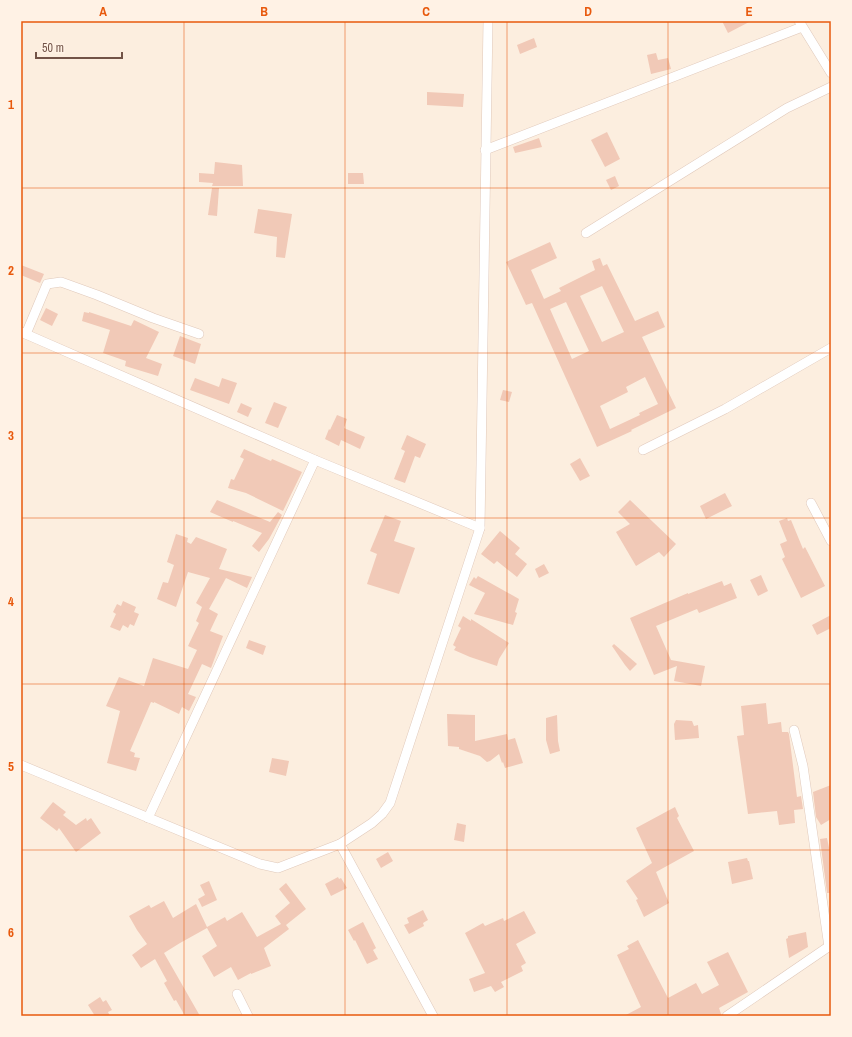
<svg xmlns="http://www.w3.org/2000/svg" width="852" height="1037" viewBox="0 0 852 1037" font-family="'Archivo Narrow',sans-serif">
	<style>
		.building { fill: #f1c9b7; fill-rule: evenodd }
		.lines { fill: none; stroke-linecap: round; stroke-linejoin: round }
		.minor-casing { stroke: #e0c9bb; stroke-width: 10 }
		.minor { stroke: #fff; stroke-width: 9 }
		.grid { fill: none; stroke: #e8590c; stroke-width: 1; stroke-opacity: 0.55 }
		.neatline { fill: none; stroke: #e8590c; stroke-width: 1.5 }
		.grid-label { font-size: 13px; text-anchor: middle; font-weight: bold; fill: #e8590c }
	</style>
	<rect width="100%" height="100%" fill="#fceedf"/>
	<!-- building -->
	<g class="building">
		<polygon points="722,21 751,21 728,33"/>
		<polygon points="534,38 537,47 520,54 517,45"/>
		<polygon points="656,53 658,60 668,58 671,69 651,74 647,55"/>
		<polygon points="427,92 464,94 463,107 427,105"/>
		<polygon points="607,132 620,159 605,167 591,140"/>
		<polygon points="539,138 542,147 515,153 513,147"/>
		<polygon points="215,162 242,165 243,186 212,186 213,183 199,182 199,173 214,174"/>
		<polygon points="348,173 363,173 364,184 348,184"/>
		<polygon points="615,176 619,186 611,190 606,180"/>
		<polygon points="212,188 219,188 217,216 208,215"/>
		<polygon points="258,209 292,214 285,258 276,257 277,237 254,233"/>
		<path d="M550 242 557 258 531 270 544 299 561 291 559 288 595 270 592 261 600 258 603 266 607 264 635 321 658 311 665 327 642 337 676 408 631 430 632 431 597 447 532 303 526 305 506 262ZM602 286 624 332 602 342 580 296ZM566 302 589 351 572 359 550 309ZM645 377 658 404 639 413 640 415 610 429 600 406 628 392 626 387Z"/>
		<polygon points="21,265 44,274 40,283 21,275"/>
		<polygon points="46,308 58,314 52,326 40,320"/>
		<polygon points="84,312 89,313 89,312 131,326 134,320 159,332 146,358 162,364 158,376 125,366 126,361 103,353 110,330 82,321"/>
		<polygon points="180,336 201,344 195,364 173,356"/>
		<polygon points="195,378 219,387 222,378 237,383 229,404 190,390"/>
		<polygon points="503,390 512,392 509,402 500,400"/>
		<polygon points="274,402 287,407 278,428 265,423"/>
		<polygon points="241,403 252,408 248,417 237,412"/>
		<polygon points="337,415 347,419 344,428 365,437 360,449 341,440 339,446 325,439 329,429 330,430"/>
		<polygon points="407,435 426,444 420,458 415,456 405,483 394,479 405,451 401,449"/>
		<polygon points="244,449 271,461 272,459 302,472 283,511 246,493 228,488 231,479 234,480 244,459 240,457"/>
		<polygon points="580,458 590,476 580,481 570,464"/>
		<polygon points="725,493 732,506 706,519 700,506"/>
		<polygon points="217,500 270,522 278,512 282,515 269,539 259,552 252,546 262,533 233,521 233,522 210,512"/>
		<polygon points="630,500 676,544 664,557 659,552 636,566 616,532 630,524 618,512"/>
		<polygon points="385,515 401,521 394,541 415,548 399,594 367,584 377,554 370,551"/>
		<polygon points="787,518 788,521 791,520 803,549 805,547 825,586 801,598 782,559 785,557 780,544 787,541 779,521"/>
		<polygon points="500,531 520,548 515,554 527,564 517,577 497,561 494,564 481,554"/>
		<polygon points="176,534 188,538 187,542 191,544 196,537 227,549 219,569 252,577 247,588 226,578 209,609 218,614 210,631 223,636 211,668 202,664 188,694 196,697 189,711 182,707 179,714 154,702 154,703 151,702 130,751 135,753 134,757 140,758 136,771 107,763 120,711 106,706 119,677 144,686 153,658 188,669 197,650 188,646 199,623 196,621 202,607 196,603 210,578 188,572 176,607 157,599 163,582 168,583 174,565 167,562"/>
		<polygon points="544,564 549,573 539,578 535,569"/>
		<polygon points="761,575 768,591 758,596 750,580"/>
		<polygon points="478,576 519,599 515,612 517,613 513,625 474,614 485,593 469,585 474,577 476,579"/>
		<polygon points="722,581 724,586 731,583 737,598 699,613 697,609 656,626 671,660 705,666 701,686 674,681 677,666 654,675 630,618 688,593 688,594"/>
		<polygon points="123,601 136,607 134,612 139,614 134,626 130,624 128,628 123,625 120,631 110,627 116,614 113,612 117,604 121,606"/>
		<polygon points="831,615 831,628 817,635 812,625"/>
		<polygon points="463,616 471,621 471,619 509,643 499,659 497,666 470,657 454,650 456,647 453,645 461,628 458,626"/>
		<polygon points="249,640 266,646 263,655 246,648"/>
		<polygon points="614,644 637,664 630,671 625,665 612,646"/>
		<polygon points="766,703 768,724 781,722 782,732 788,732 789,734 797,797 801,796 803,809 794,810 795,823 779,825 777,811 748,814 737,736 744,735 741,706"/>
		<polygon points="447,714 475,715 475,741 507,734 508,740 515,738 523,763 505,768 503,762 502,763 499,754 490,761 487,762 480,756 459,749 459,747 448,746"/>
		<polygon points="557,715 558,741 560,751 550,754 546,740 546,718"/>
		<polygon points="676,720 692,721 694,726 698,725 699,738 675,740 674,724"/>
		<polygon points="272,758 289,761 286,776 269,772"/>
		<polygon points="831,785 831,819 821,825 816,817 813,792"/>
		<polygon points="53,802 66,812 63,815 76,825 86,818 87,821 91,818 101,833 76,852 59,828 57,831 40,818"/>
		<polygon points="675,807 679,816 677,818 694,851 656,872 669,903 644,917 636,900 638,899 626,881 652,863 636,828"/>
		<polygon points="457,823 466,825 464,842 454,840"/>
		<polygon points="827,838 831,857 831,893 827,893 820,839"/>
		<polygon points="388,852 393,861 381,868 376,859"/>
		<polygon points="747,858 748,861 749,861 753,879 732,884 728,862"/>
		<polygon points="338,877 339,879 341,878 347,888 331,896 325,884"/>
		<polygon points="209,881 217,900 202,907 198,899 205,895 200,885"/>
		<polygon points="286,883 306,909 286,925 289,929 264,948 271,966 251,974 251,973 238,980 231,967 214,977 202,956 217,946 207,928 180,943 164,953 200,1016 185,1016 176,1000 174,1001 164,983 167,981 155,959 141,968 132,955 147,944 137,930 129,916 149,905 151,908 164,901 173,918 196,904 207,927 225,917 227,921 242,912 257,937 281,924 275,916 290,903 279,889"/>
		<polygon points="423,910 428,920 423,923 424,926 409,934 404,925 409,923 407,918"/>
		<polygon points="524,911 536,933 516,944 526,963 521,966 523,971 501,982 504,987 495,992 491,986 474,992 469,979 485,973 465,933 483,923 485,926 503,918 504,921"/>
		<polygon points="363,922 376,948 373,950 378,959 367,964 355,940 354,941 348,930"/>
		<polygon points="806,932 808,947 789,958 786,939 788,938 788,936"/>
		<polygon points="638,940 668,998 696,983 702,994 719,985 707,962 728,952 748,992 719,1008 721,1014 721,1016 624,1016 641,1007 617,955 629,949 627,946"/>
		<polygon points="100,997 103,1002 106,1000 112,1010 108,1012 110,1016 95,1016 88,1005"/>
	</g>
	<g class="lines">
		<!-- minor casing -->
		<g class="minor-casing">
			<g id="minor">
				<polyline points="799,21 831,73"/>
				<polyline points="485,150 802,27"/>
				<polyline points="586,233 787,108 831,87"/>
				<polyline points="21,332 315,460 480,528"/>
				<polyline points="26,334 47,284 61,282 97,295 153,318 199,334"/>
				<polyline points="643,450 725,409 831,348"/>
				<polyline points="811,503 831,541"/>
				<polyline points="794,730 803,766 829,947"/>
				<polyline points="21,765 260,864 278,868 340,844 372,823 382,814 390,803 480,528 488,21"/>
				<polyline points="148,818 315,460"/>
				<polyline points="340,844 433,1016"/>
				<polyline points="237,994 248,1016"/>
				<polyline points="727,1016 831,945"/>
			</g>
		</g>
		<!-- minor -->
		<use href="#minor" class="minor"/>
	</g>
	<!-- grid -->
	<path class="grid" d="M184 21V1016M345 21V1016M507 21V1016M668 21V1016M21 188H831M21 353H831M21 518H831M21 684H831M21 850H831"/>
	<!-- border -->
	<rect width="852" height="1037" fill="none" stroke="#fff2e5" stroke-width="44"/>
	<!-- scale -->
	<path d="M36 52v6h86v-6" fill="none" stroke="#725347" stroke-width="2"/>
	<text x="42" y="52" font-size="12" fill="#725347" stroke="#fff2e5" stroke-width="3" paint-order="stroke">50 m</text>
	<rect x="22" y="22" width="808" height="993" class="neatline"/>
	<g class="grid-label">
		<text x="103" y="16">A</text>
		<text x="264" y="16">B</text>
		<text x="426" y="16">C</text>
		<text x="588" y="16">D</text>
		<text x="749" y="16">E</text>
		<text x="11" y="109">1</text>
		<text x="11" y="275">2</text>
		<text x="11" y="440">3</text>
		<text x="11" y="606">4</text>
		<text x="11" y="771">5</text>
		<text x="11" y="937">6</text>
	</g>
</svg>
